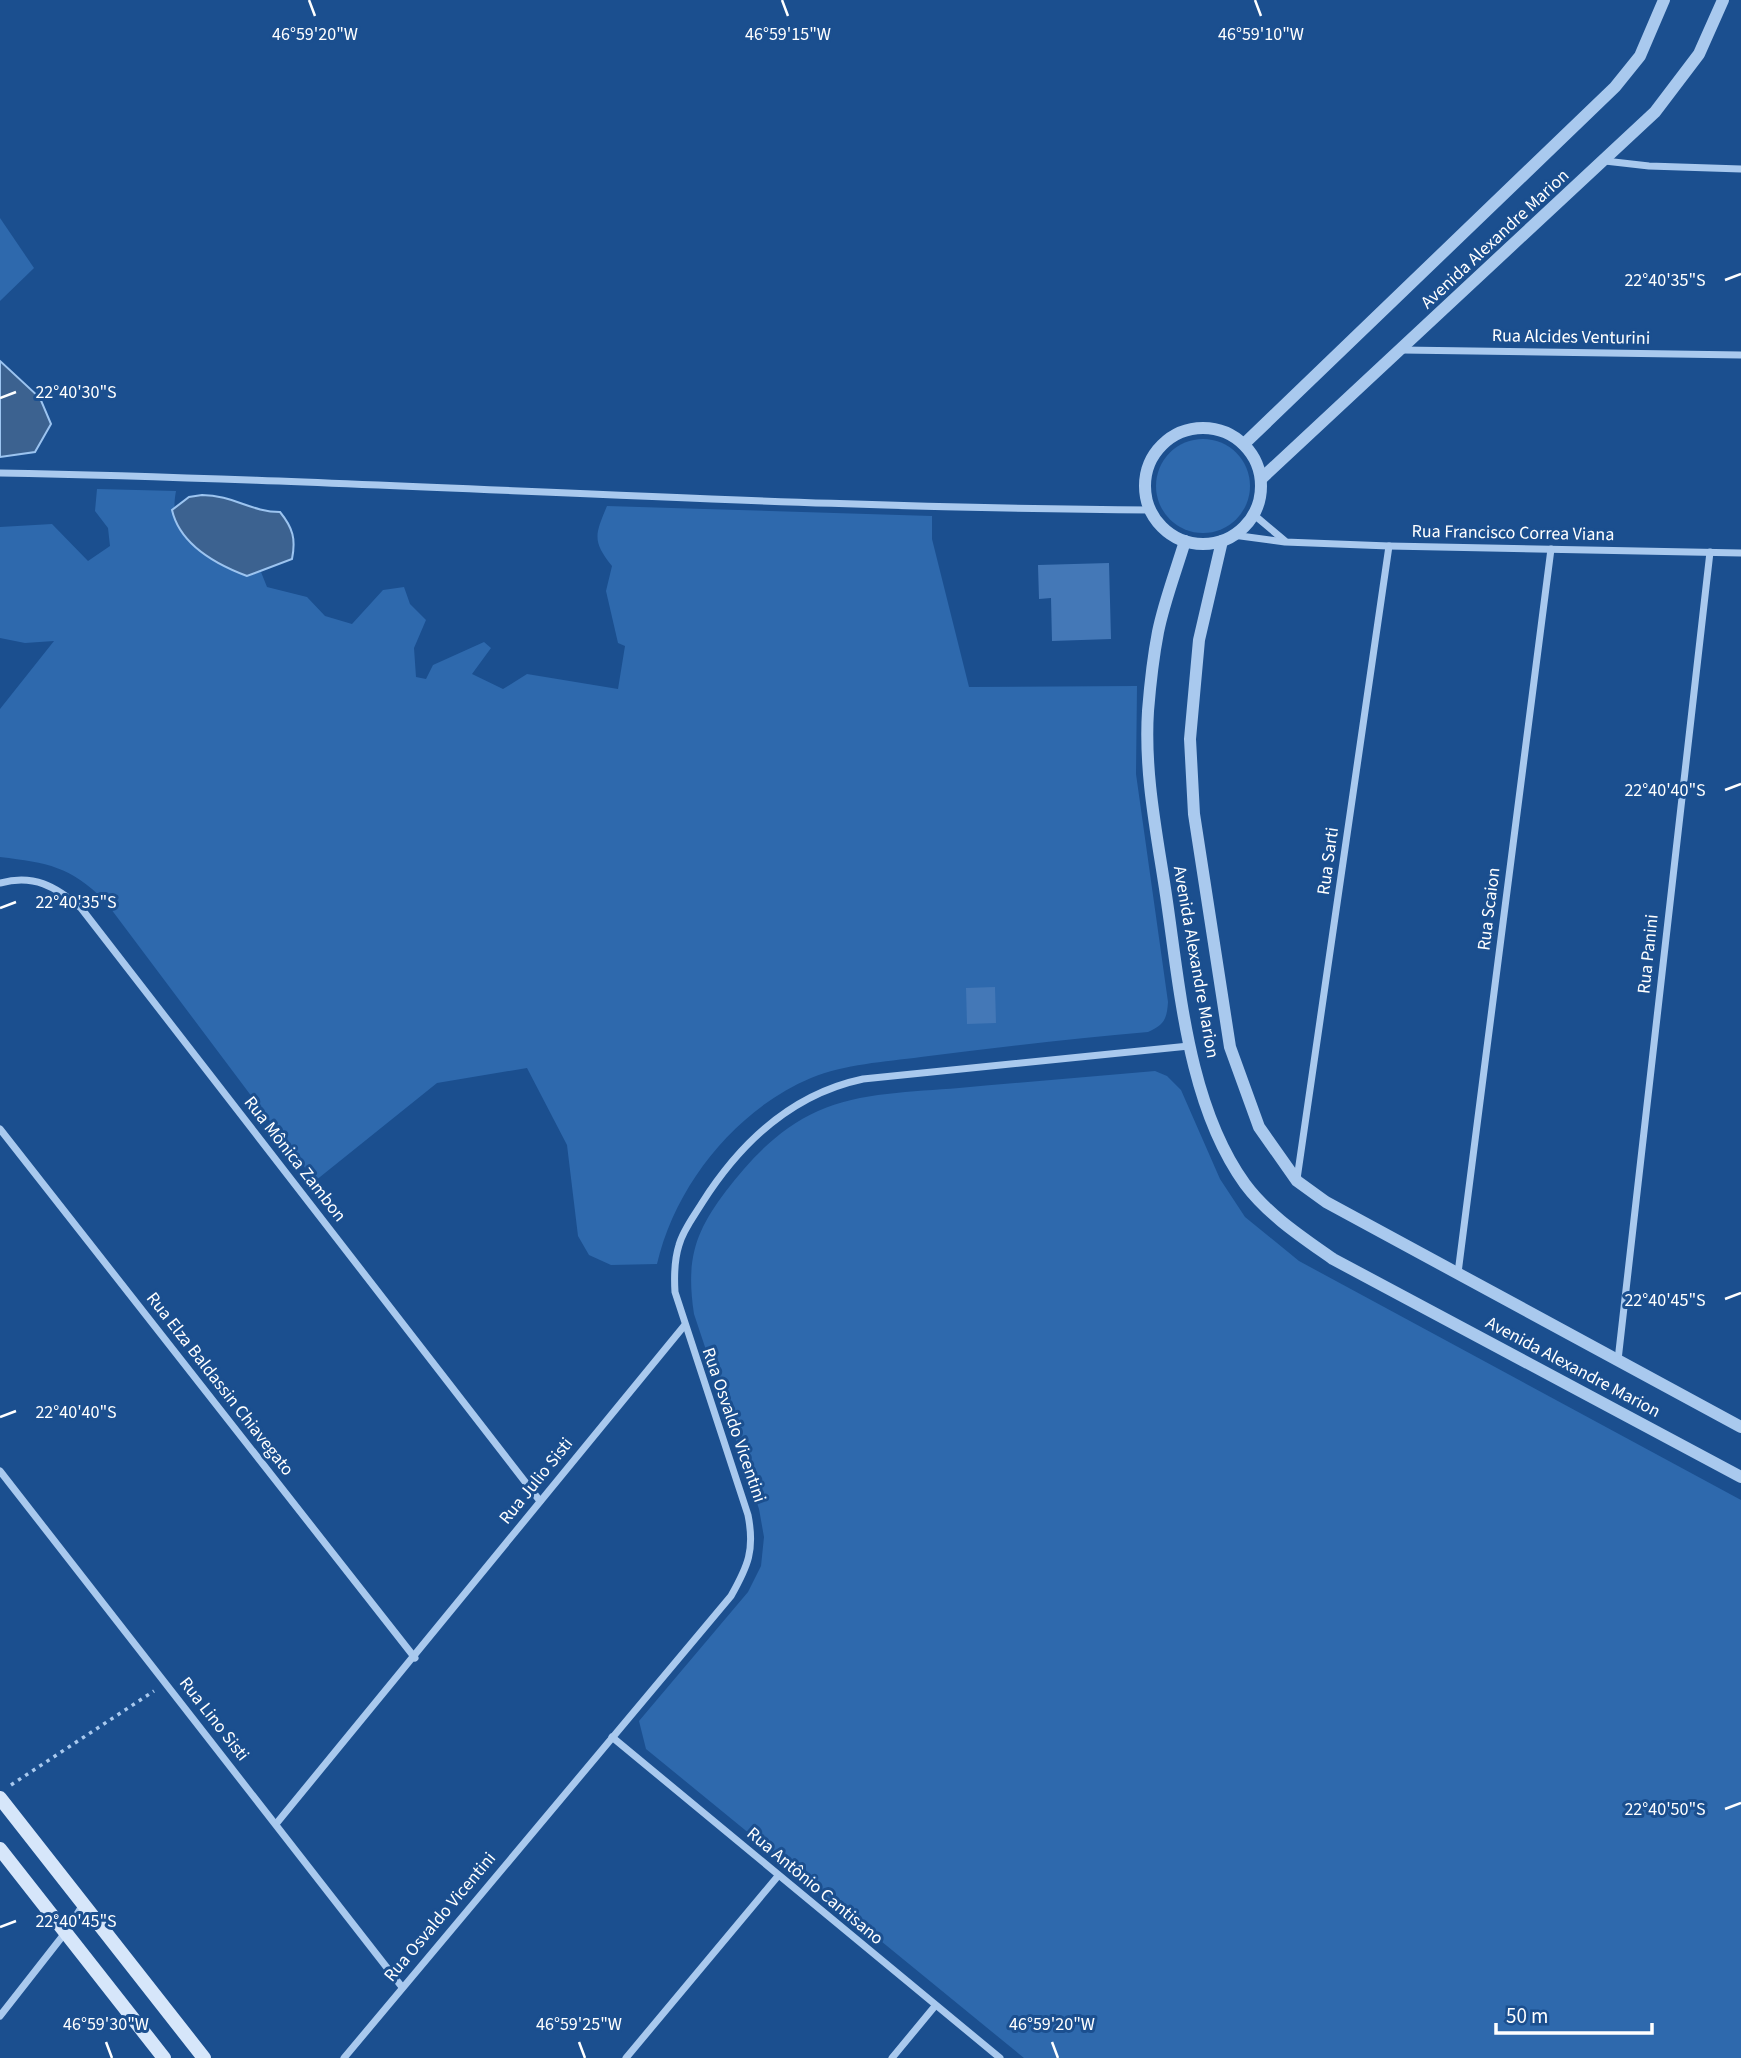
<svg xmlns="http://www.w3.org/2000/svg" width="1741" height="2058" viewBox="0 0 1741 2058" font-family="'Source Sans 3',sans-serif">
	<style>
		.green { fill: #2e69ad }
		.water { fill: #3c6290; stroke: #9cc4f0; stroke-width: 2 }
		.building { fill: #4478b7 }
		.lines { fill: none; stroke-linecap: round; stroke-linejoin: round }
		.path { stroke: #a9c9ee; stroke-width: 3.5; stroke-dasharray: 3.5 5; stroke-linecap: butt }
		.minor { stroke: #a9c9ee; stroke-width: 7 }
		.tertiary { stroke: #a9c9ee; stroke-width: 12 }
		.secondary { stroke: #d6e6fa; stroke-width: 14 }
		.ticks { fill: none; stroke: #fff; stroke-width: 2.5 }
		.labels { text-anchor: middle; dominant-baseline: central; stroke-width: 6; stroke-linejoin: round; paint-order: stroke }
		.street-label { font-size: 18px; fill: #fff; stroke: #1b4f8f }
		.ticks-label { font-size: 18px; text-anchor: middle; fill: #fff; stroke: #1b4f8f; stroke-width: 6; stroke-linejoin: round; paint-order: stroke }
	</style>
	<rect width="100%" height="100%" fill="#1b4f8f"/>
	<!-- green -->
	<g class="green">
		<polygon points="0,218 34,268 0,301"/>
		<circle cx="1203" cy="486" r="47"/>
		<path d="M97 489 176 491C166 544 207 554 247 576L261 572 267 587 307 597 325 616 352 624 383 590 404 587 410 604 426 620 414 648 416 677 426 679 433 665 484 642 491 648 472 674 503 689 527 674 618 689 625 646 618 643 606 591 612 566C592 541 595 535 607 506L932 516V539L969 687 1137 686 1136 774 1168 1002C1167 1019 1164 1025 1148 1032 1072 1039 996 1047 921 1057 884 1062 845 1064 811 1078 735 1110 675 1186 657 1264L611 1265 589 1255 578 1236 567 1145 527 1068 437 1083 315 1181 105 901C70 866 48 863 0 857V709L54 641 25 643 0 638V527L52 524 88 561 110 546 108 528 95 511Z"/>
		<path d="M1155 1071 1167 1076 1181 1090 1220 1179 1245 1217 1299 1261 1741 1500V2058H1024L646 1749 639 1721 748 1592 761 1566 764 1537 759 1509 694 1314C686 1261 694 1233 726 1191 751 1158 780 1128 818 1111 860 1092 913 1092 959 1088 1024 1082 1090 1077 1155 1071Z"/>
	</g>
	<!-- water -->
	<g class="water">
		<polygon points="0,361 40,398 51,424 35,452 0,457"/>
		<path d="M202 495C233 495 251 512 280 512 293 528 296 539 292 559L247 576C215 564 180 545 172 510L189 497Z"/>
	</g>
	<!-- building -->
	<g class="building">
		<polygon points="1109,563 1111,639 1052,641 1051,598 1039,599 1038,565"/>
		<polygon points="995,987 996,1023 967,1024 966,988"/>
	</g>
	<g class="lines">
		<!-- path -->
		<polyline class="path" points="11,1785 154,1691"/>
		<!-- minor -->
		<g class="minor">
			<polyline points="1605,161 1649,166 1741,169"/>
			<polyline points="1402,350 1741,355"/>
			<path d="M0 473C383 480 766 508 1150 510"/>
			<polyline points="1253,514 1285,541"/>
			<polyline points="1233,535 1285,542 1389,546 1741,553"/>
			<path d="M0 883C34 874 55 886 81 908L540 1501"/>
			<polyline points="0,1129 415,1658"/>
			<polyline points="1297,1179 1389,546"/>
			<polyline points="1458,1273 1551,549"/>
			<polyline points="1618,1360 1710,552"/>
			<polyline points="0,1471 402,1987"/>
			<polyline points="612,1737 1000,2058"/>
			<polyline points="276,1824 684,1326"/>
			<polyline points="0,2016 65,1933 82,1906"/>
			<path d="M344 2058 731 1596C748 1566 755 1550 748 1515L675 1292C674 1276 674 1261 679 1245 683 1230 694 1216 702 1203 740 1143 792 1094 863 1079L1189 1046"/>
			<polyline points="626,2058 778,1876"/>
			<polyline points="892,2058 935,2006"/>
		</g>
		<!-- tertiary -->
		<g class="tertiary">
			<circle cx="1203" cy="486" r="58"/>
			<polyline points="1244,444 1615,87 1640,56 1664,0"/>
			<polyline points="1261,479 1655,112 1699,54 1723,0"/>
			<path d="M1185 541C1176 571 1164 602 1158 632 1153 658 1150 686 1148 711 1144 773 1157 835 1166 895 1180 989 1188 1105 1245 1184 1268 1215 1302 1237 1333 1259L1741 1477"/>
			<polyline points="1222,541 1199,640 1190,739 1194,814 1230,1047 1259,1127 1297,1181 1326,1202 1741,1427"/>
		</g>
		<!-- secondary -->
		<g class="secondary">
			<polyline points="0,1798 204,2058"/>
			<polyline points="0,1849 164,2058"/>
		</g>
	</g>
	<!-- ticks -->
	<path class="ticks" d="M309 0 315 16M782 0 788 16M1255 0 1261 16M1725 280 1741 274M0 398 16 392M1725 790 1741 784M0 908 16 902M1725 1299 1741 1293M0 1417 16 1411M1725 1809 1741 1803M0 1927 16 1921M106 2042 112 2058M579 2042 585 2058M1052 2042 1058 2058"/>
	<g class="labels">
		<!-- street labels -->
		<g class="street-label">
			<text transform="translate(1495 239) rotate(-43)">Avenida Alexandre Marion</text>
			<text transform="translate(1571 337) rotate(1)">Rua Alcides Venturini</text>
			<text transform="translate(1513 533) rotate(1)">Rua Francisco Correa Viana</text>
			<text transform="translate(1328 861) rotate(-82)">Rua Sarti</text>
			<text transform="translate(1489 909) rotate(-83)">Rua Scaion</text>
			<text transform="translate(1648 954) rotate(-84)">Rua Panini</text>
			<text transform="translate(1196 962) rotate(80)">Avenida Alexandre Marion</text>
			<text transform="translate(295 1159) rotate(52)">Rua Mônica Zambon</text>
			<text transform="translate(1573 1367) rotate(28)">Avenida Alexandre Marion</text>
			<text transform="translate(220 1384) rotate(52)">Rua Elza Baldassin Chiavegato</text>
			<text transform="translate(734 1425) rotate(71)">Rua Osvaldo Vicentini</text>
			<text transform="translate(536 1481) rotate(-51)">Rua Julio Sisti</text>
			<text transform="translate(214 1719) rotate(52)">Rua Lino Sisti</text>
			<text transform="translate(815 1886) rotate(40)">Rua Antônio Cantisano</text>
			<text transform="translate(440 1917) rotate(-50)">Rua Osvaldo Vicentini</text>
		</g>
	</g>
	<g class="ticks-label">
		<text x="1261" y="40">46°59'10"W</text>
		<text x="315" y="40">46°59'20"W</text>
		<text x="788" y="40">46°59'15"W</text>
		<text x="1665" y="286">22°40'35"S</text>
		<text x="76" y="398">22°40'30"S</text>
		<text x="1665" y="796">22°40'40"S</text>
		<text x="76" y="908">22°40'35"S</text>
		<text x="1665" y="1306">22°40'45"S</text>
		<text x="76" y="1418">22°40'40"S</text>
		<text x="1665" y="1815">22°40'50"S</text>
		<text x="76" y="1927">22°40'45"S</text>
		<text x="106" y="2030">46°59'30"W</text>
		<text x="579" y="2030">46°59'25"W</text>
		<text x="1052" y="2030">46°59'20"W</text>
	</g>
	<!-- scale -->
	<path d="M1496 2023v10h156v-10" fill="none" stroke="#ffffff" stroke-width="3.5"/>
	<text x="1506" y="2023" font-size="21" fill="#ffffff" stroke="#1b4f8f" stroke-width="5" paint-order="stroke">50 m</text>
</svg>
